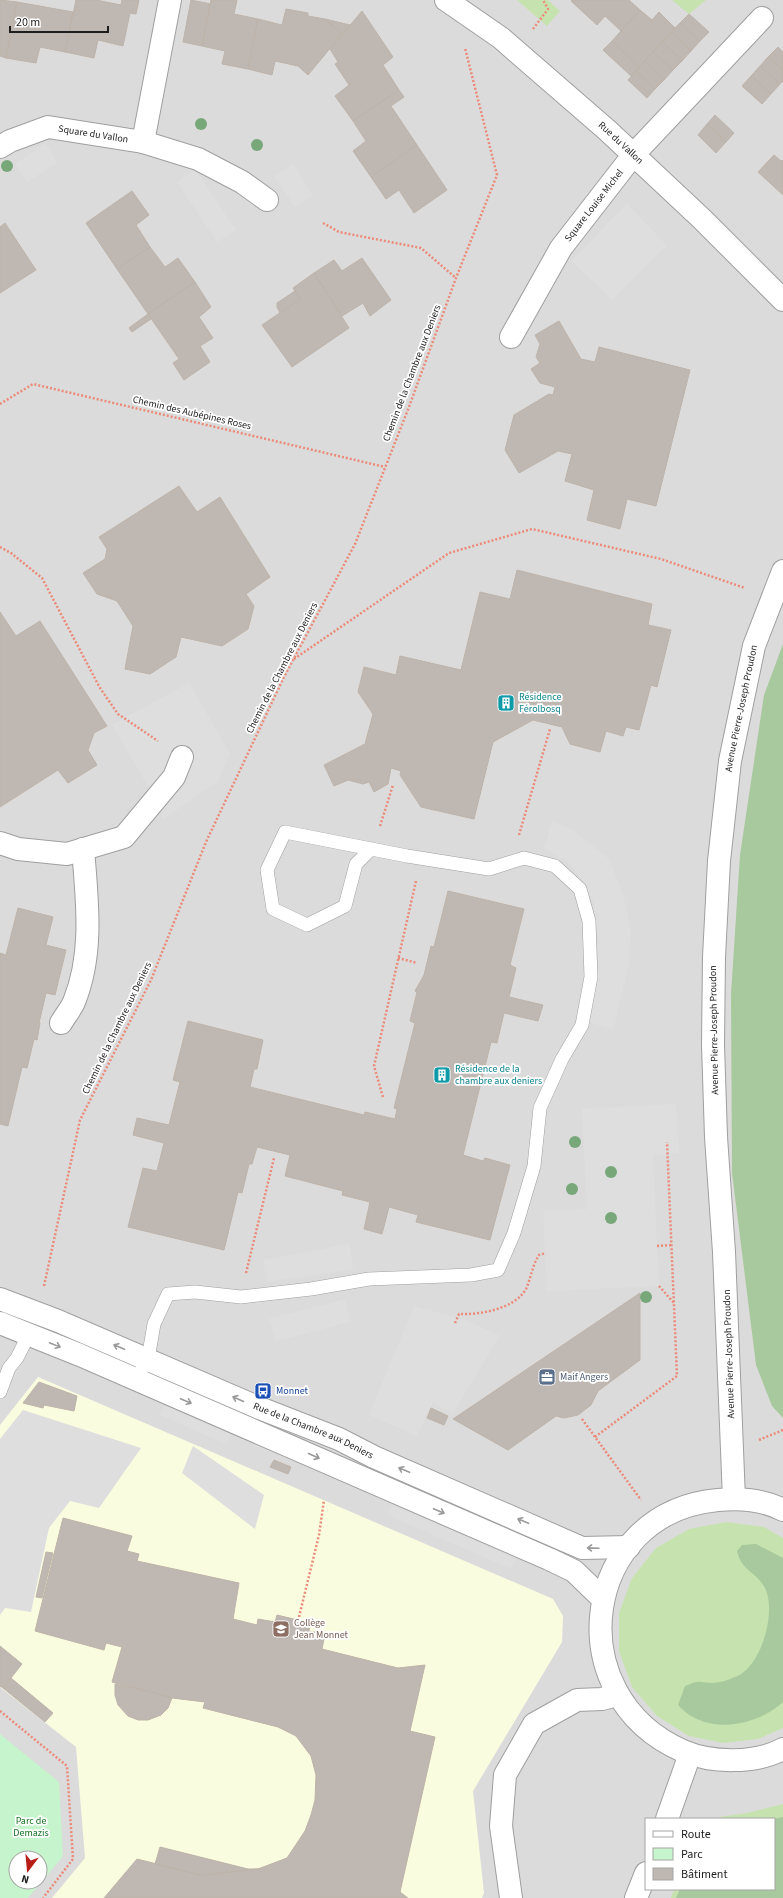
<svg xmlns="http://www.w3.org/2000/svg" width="783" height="1898" viewBox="0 0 783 1898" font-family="'Source Sans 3',sans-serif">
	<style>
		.residential { fill: #dcdbdb; fill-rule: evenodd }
		.education { fill: #fafce0 }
		.grass { fill: #c6e3af }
		.forest { fill: #a8c99d }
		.park { fill: #c6f4cc; fill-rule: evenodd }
		.parking { fill: #dedede }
		.building { fill: #beb7b2; stroke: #beb3a8 }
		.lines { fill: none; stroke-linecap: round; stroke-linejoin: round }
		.service-casing { stroke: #9f9f9f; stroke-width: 14 }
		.minor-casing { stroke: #9f9f9f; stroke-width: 24 }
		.tertiary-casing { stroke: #9f9f9f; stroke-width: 24 }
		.path { stroke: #eb8a78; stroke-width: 2.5; stroke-dasharray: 2 2; stroke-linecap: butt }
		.service { stroke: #fff; stroke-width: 13 }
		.minor { stroke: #fff; stroke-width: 22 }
		.tertiary { stroke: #fff; stroke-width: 22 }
		.tree { fill: #78a87a }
		.oneway { stroke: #9a9a9a }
		.labels { text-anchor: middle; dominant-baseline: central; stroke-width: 3.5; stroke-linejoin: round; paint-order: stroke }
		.street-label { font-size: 10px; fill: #1e1e1e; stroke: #fff }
		.culture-label { font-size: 10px; fill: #0d838f; stroke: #fff; text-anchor: start }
		.service-label { font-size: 10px; fill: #4e5e75; stroke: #fff; text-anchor: start }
		.transit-label { font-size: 10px; fill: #164399; stroke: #fff; text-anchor: start }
		.education-label { font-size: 10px; fill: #785e54; stroke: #fff; text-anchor: start }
		.park-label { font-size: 10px; fill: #177123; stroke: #fff }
	</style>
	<rect width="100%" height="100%" fill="#eeebe5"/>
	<!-- residential -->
	<path class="residential" d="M0 0H783V1898H0ZM646 1819H774V1889H646ZM16 1858H40V1882H16Z"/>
	<!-- education -->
	<polygon class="education" points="38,1377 553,1599 563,1616 562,1642 473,1791 484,1893 482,1898 52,1898 85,1858 76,1747 0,1687 0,1425"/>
	<!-- grass -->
	<g class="grass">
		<polygon points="517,0 548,0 560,11 547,26"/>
		<polygon points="672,0 706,0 689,14"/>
		<polygon points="726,1522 764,1527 783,1538 783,1728 758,1739 723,1743 689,1736 657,1716 632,1687 619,1651 619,1613 632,1578 656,1548 689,1529"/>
		<polygon points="783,1804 783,1898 671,1898 674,1889 774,1889 774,1819 717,1819 720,1817 747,1813"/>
	</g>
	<!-- forest -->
	<g class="forest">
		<polygon points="783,644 783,1418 772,1406 756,1365 732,1173 731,994 740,855 764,695"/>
		<path d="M756 1544 783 1558V1702C756 1727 705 1736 678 1705L685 1686C689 1685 693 1682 696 1682 701 1681 707 1683 711 1683 718 1683 729 1680 735 1677 761 1668 777 1612 765 1588 756 1571 742 1572 737 1551L742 1545Z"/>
		<polygon points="783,1817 783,1898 676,1898 680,1889 774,1889 773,1819"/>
	</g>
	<!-- park -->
	<path class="park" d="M0 1734 59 1782 63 1856 28 1898H0ZM16 1858H40V1882H16Z"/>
	<!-- parking -->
	<g class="parking">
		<polygon points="45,143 57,162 27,183 15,164"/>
		<polygon points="293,164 313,195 295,207 274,176"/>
		<polygon points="195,169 236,230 217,242 177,182"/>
		<polygon points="627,203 667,246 612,300 571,261"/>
		<polygon points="189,683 230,753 218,781 164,819 146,783 112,725"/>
		<polygon points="552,821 575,831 609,859 624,896 631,929 629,963 613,1030 586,1021 599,947 594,904 583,882 570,864 544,848"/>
		<polygon points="676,1104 679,1153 653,1155 659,1286 547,1291 543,1211 587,1209 582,1109"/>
		<polygon points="349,1244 354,1269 267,1282 263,1260"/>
		<polygon points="346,1299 350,1322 276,1341 269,1319"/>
		<polygon points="414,1306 468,1321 500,1336 453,1413 433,1403 417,1436 369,1415"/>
		<polygon points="164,1405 231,1434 226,1444 159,1415"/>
		<polygon points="23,1410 141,1448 99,1508 70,1501 49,1528 31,1612 5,1608 0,1615 0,1439"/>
		<polygon points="193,1446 264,1495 255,1529 182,1473"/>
		<polygon points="392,1505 516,1558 511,1569 387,1515"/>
	</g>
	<!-- building -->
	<g class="building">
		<polygon points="0,0 17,2 6,58 0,56"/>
		<polygon points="76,0 96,0 121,5 122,0 139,0 136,14 130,13 123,46 98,40 94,58 65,52"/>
		<polygon points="191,0 211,4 202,46 183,42"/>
		<polygon points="211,0 237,0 234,14 258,19 248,69 222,64 225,51 202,46"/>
		<polygon points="572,0 629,0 640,10 621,31 605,16 597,25 571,1"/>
		<polygon points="17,2 73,12 65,52 40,47 36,63 6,58"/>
		<polygon points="286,9 308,13 308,16 325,19 342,34 308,75 298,66 275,61 272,75 248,69 258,19 282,25"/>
		<polygon points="640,10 652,20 659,12 675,28 639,67 612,41"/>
		<polygon points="362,11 393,57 383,65 399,90 353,121 335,96 349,85 335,64 338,62 330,49"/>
		<polygon points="689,14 709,32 700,41 680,23"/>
		<polygon points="325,19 350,25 342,34"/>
		<polygon points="680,23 700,41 691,51 671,32"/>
		<polygon points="671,32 691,51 682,61 662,42"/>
		<polygon points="612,41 639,67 631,76 603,50"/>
		<polygon points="662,42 682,61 673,70 653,52"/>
		<polygon points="778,47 783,52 783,70 768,57"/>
		<polygon points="653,52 673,70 664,80 645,61"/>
		<polygon points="768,57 783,70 783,81 780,84 760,66"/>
		<polygon points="645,61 664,80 655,89 636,71"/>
		<polygon points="760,66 780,84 771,94 751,76"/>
		<polygon points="636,71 655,89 647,98 628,80"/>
		<polygon points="751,76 771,94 762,104 742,86"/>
		<polygon points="399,90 404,97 391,106 417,145 371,177 353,151 366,141 353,121"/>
		<polygon points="715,115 734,133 726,142 707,124"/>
		<polygon points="707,124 726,142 716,153 698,135"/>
		<polygon points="417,145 447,190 414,213 399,190 386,199 371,177"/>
		<polygon points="774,155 781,161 783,160 783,195 758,172"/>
		<polygon points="132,191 149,215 136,225 150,247 117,269 86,223"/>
		<polygon points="5,223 36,270 0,293 0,227"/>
		<polygon points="150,247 165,267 178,258 195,282 148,314 117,269"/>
		<polygon points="362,258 391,300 370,316 363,303 342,316 314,273 334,260 342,271"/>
		<polygon points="314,273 349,328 292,367 262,325 300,299 293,288"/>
		<polygon points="195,282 211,307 199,317 213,338 200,346 210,362 184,380 173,363 179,359 148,314"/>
		<polygon points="295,291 300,299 280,313 277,307 277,303"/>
		<polygon points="148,314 151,319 132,332 129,328"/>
		<polygon points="559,321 581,359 595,362 599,347 690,370 656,506 627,499 620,529 587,520 594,490 565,481 572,454 558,451 519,473 505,450 514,415 549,394 553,395 555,387 540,383 531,369 540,363 536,357 540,344 535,335"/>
		<polygon points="179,486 197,512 220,497 270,577 246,594 254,606 248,629 222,646 181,637 176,657 150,674 125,669 133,626 117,601 97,594 83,573 105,559 107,549 99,537"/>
		<polygon points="517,570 652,604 648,625 671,630 657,687 651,685 639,730 626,727 623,736 606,731 600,752 570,744 562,727 533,720 493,742 474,819 421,807 400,775 401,771 391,768 388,784 374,792 369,782 363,784 348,780 334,786 324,765 365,744 373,714 358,692 364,667 396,675 400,656 461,670 480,592 510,599"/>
		<polygon points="0,612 16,636 40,621 107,726 94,733 88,750 97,765 68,783 58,770 0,807"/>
		<polygon points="448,891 524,909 510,965 516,968 509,997 543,1005 538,1021 504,1013 497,1043 491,1042 463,1155 483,1161 485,1158 510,1165 490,1240 416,1222 418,1215 389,1207 382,1234 364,1229 370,1202 342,1195 343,1191 285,1176 290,1155 257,1147 252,1164 249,1164 242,1193 238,1192 224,1250 128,1227 143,1168 157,1171 164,1143 133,1135 137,1118 169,1125 180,1082 173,1080 188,1021 263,1040 257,1069 254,1069 250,1087 364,1115 365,1112 395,1119 397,1109 394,1108 415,1023 410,1021 417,992 415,991 424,975 431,946 434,947"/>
		<polygon points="18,908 53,917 46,945 66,950 55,995 46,993 39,1023 40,1023 37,1040 34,1039 27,1068 22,1067 8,1126 0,1124 0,953 6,955"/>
		<polygon points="640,1293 640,1360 598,1391 591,1405 578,1415 564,1418 556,1416 508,1450 453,1419"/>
		<polygon points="39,1382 77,1396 74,1411 44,1405 43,1408 23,1403"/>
		<polygon points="431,1408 448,1416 444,1425 427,1418"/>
		<polygon points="274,1460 291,1467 288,1474 270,1467"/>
		<polygon points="63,1518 132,1536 127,1551 139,1554 137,1561 239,1583 233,1619 257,1625 258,1619 275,1622 277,1615 310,1623 309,1631 325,1634 322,1649 398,1668 425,1665 410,1731 435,1737 400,1892 408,1898 104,1898 137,1859 201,1875 258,1869 287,1858 305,1831 311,1815 315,1800 316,1775 311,1756 296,1736 278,1727 203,1708 205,1702 172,1698 112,1682 122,1647 106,1643 104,1650 35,1631"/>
		<polygon points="46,1552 53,1553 42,1598 36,1597"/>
		<polygon points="0,1646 22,1664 3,1688 0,1686"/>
		<polygon points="11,1678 53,1713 45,1722 3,1688"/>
		<polygon points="115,1684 151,1692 172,1698 168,1708 161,1715 148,1720 138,1720 128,1716 118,1705 115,1695"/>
		<polygon points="160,1847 248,1869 259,1869 201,1875 155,1864"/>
	</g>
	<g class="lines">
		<!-- service casing -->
		<g class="service-casing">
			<g id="service">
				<polyline points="136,1379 148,1359 154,1324 168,1294 195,1292 241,1297 311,1289 369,1279 471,1275 498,1270 514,1233 534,1166 540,1108 562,1059 582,1025 591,977 589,921 580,889 555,866 524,858 489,869 407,856 285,832 267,870 273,909 307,925 345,906 356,864 371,849"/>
				<polyline points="0,1392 9,1368 17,1358 29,1334"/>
			</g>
		</g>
		<!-- minor casing -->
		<g class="minor-casing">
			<g id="minor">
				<path id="s1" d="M446 0 501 38 607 130 702 219 783 300"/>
				<polyline points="143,142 198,159 242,182 267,200"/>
				<path id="s2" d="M0 147 10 141 48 127 143 142 170 0"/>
				<path id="s3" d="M511 337 561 248 634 154 762 18"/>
				<polyline points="0,843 18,849 67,854 124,837 174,777 182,757"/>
				<path d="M61 1023C65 1016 71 1009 74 1002 94 953 87 900 83 849"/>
				<path id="s4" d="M734 1499 724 1252 716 1137 713 1045 714 957 719 861 730 761 754 646 783 571"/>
				<polyline points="511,1898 501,1826 505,1775 534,1724 577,1700 602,1699 617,1695"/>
			</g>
		</g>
		<!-- tertiary casing -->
		<g class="tertiary-casing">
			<g id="tertiary">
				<path id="s5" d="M0 1299 58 1321 257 1407 339 1439 374 1457 582 1548 629 1547"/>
				<polyline points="0,1323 80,1355 549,1559 574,1571 603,1599"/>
				<path d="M783 1510C764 1500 740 1498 718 1500 582 1512 556 1695 683 1751 711 1763 755 1764 783 1749"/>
				<polyline points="667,1819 690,1754"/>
				<polyline points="636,1898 646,1873"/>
			</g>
		</g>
		<!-- path -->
		<g class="path">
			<polyline points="533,29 548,9 543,0"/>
			<polyline points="323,223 339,232 421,248 456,278"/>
			<polyline points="0,404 33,384 385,467"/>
			<polyline points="0,547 11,553 42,578 100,688 118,714 158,741"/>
			<polyline points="294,659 449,553 532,529 661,559 745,588"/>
			<polyline points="380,826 393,785"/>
			<polyline points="519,835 550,729"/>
			<polyline points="398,958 417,963"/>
			<polyline points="383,1097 374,1066 416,881"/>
			<polyline points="657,1246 672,1245"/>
			<polyline points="246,1273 274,1158"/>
			<polyline points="44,1286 80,1120 151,980 206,842 284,677 355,544 409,407 456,278 497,175 465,48"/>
			<polyline points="659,1286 674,1303"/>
			<path d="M455 1323 459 1314C479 1315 515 1309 526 1289 531 1278 532 1266 539 1255L546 1253"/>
			<polyline points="582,1419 641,1500"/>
			<polyline points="595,1437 677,1376 667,1142"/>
			<polyline points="759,1440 783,1430"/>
			<polyline points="299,1617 319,1535 324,1500"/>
			<polyline points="0,1711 67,1766 73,1859 43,1898"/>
		</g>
		<!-- service -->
		<use href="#service" class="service"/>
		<!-- minor -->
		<use href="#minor" class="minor"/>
		<!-- tertiary -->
		<use href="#tertiary" class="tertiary"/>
	</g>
	<!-- trees -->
	<g class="tree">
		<circle cx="201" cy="124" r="6"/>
		<circle cx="257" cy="145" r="6"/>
		<circle cx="7" cy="166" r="6"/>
		<circle cx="575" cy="1142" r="6"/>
		<circle cx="611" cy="1172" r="6"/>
		<circle cx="572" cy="1189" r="6"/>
		<circle cx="611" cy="1218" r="6"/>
		<circle cx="646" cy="1297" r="6"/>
	</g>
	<!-- one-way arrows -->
	<defs><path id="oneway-shaft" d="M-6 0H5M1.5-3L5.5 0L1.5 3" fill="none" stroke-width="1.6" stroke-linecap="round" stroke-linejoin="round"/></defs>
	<g class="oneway">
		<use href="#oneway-shaft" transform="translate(55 1345) rotate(22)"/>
		<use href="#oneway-shaft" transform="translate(119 1347) rotate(-157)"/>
		<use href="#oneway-shaft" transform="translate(238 1399) rotate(-156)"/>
		<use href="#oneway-shaft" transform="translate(186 1401) rotate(23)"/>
		<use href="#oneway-shaft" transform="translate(314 1456) rotate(24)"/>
		<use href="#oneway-shaft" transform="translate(404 1470) rotate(-157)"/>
		<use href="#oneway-shaft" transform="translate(439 1511) rotate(23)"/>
		<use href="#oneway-shaft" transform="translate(523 1521) rotate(-157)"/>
		<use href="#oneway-shaft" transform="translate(593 1548) rotate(-178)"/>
	</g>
	<!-- icons -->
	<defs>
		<g id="building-square" transform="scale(0.9)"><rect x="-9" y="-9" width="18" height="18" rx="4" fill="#0f9aa8" stroke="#fff"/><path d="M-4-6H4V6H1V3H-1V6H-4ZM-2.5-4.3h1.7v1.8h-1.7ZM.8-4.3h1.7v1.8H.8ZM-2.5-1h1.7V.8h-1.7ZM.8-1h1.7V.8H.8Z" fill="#fff"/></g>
		<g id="office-square" transform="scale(0.9)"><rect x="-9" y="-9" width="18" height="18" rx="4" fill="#5c6f8a" stroke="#fff"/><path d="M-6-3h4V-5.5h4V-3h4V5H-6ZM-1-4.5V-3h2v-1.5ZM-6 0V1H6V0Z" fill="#fff"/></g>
		<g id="bus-square" transform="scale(0.9)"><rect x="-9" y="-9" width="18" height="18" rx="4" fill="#1a4fb4" stroke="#fff"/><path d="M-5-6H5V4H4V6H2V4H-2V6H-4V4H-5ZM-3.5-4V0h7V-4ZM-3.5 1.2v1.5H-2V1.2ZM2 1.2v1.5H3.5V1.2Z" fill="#fff"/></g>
		<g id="school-square" transform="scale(0.9)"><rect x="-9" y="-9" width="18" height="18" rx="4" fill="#8d6e63" stroke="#fff"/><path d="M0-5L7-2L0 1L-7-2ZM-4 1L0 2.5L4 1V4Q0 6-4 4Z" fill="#fff"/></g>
	</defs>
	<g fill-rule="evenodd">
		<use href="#building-square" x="506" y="703"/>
		<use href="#building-square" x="442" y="1075"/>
		<use href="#office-square" x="547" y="1377"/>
		<use href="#bus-square" x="263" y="1391"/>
		<use href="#school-square" x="281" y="1629"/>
	</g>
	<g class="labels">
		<!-- street labels -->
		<g class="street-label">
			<text stroke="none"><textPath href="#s2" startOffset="98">Square du Vallon</textPath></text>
			<text stroke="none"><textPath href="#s1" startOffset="226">Rue du Vallon</textPath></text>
			<text stroke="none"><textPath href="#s3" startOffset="156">Square Louise Michel</textPath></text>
			<text transform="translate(412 373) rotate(-69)">Chemin de la Chambre aux Deniers</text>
			<text transform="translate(192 413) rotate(13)">Chemin des Aubépines Roses</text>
			<text transform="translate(282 668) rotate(-63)">Chemin de la Chambre aux Deniers</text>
			<text stroke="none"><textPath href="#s4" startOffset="793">Avenue Pierre-Joseph Proudon</textPath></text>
			<text transform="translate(117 1028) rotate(-64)">Chemin de la Chambre aux Deniers</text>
			<text transform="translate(714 1030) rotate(-91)">Avenue Pierre-Joseph Proudon</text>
			<text transform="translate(729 1354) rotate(-92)">Avenue Pierre-Joseph Proudon</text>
			<text stroke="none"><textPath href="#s5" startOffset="340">Rue de la Chambre aux Deniers</textPath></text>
		</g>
		<!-- culture labels -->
		<g class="culture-label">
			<text x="519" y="697">Résidence<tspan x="519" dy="12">Férolbosq</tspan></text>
			<text x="455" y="1069">Résidence de la<tspan x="455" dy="12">chambre aux deniers</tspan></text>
		</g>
		<!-- service labels -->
		<g class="service-label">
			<text x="560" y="1377">Maif Angers</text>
		</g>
		<!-- transit labels -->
		<g class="transit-label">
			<text x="276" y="1391">Monnet</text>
		</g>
		<!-- education labels -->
		<g class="education-label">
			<text x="294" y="1623">Collège<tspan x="294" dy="12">Jean Monnet</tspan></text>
		</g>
		<!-- park labels -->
		<g class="park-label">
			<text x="31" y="1821">Parc de<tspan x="31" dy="12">Demazis</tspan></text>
		</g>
	</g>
	<!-- legend -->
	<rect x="645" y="1818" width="130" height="72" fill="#ffffff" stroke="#a5a5a5"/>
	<rect x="653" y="1831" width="20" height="6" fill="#ffffff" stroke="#a5a5a5"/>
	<text x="681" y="1838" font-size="12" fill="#1e1e1e">Route</text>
	<rect x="653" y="1848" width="20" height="12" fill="#c6f4cc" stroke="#a5a5a5"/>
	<text x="681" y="1858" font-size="12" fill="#1e1e1e">Parc</text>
	<rect x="653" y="1868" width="20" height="12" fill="#beb7b2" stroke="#a5a5a5"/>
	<text x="681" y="1878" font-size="12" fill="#1e1e1e">Bâtiment</text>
	<!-- north arrow -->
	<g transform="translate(28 1870) rotate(196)"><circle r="19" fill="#ffffff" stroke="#a5a5a5"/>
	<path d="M0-3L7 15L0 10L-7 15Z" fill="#b71d14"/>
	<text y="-6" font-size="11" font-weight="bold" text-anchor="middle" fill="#1e1e1e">N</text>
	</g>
	<!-- scale -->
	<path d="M10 26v6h98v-6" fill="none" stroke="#1e1e1e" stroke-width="2"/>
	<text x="16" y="26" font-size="12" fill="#1e1e1e" stroke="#ffffff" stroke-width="3" paint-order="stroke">20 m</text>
</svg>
